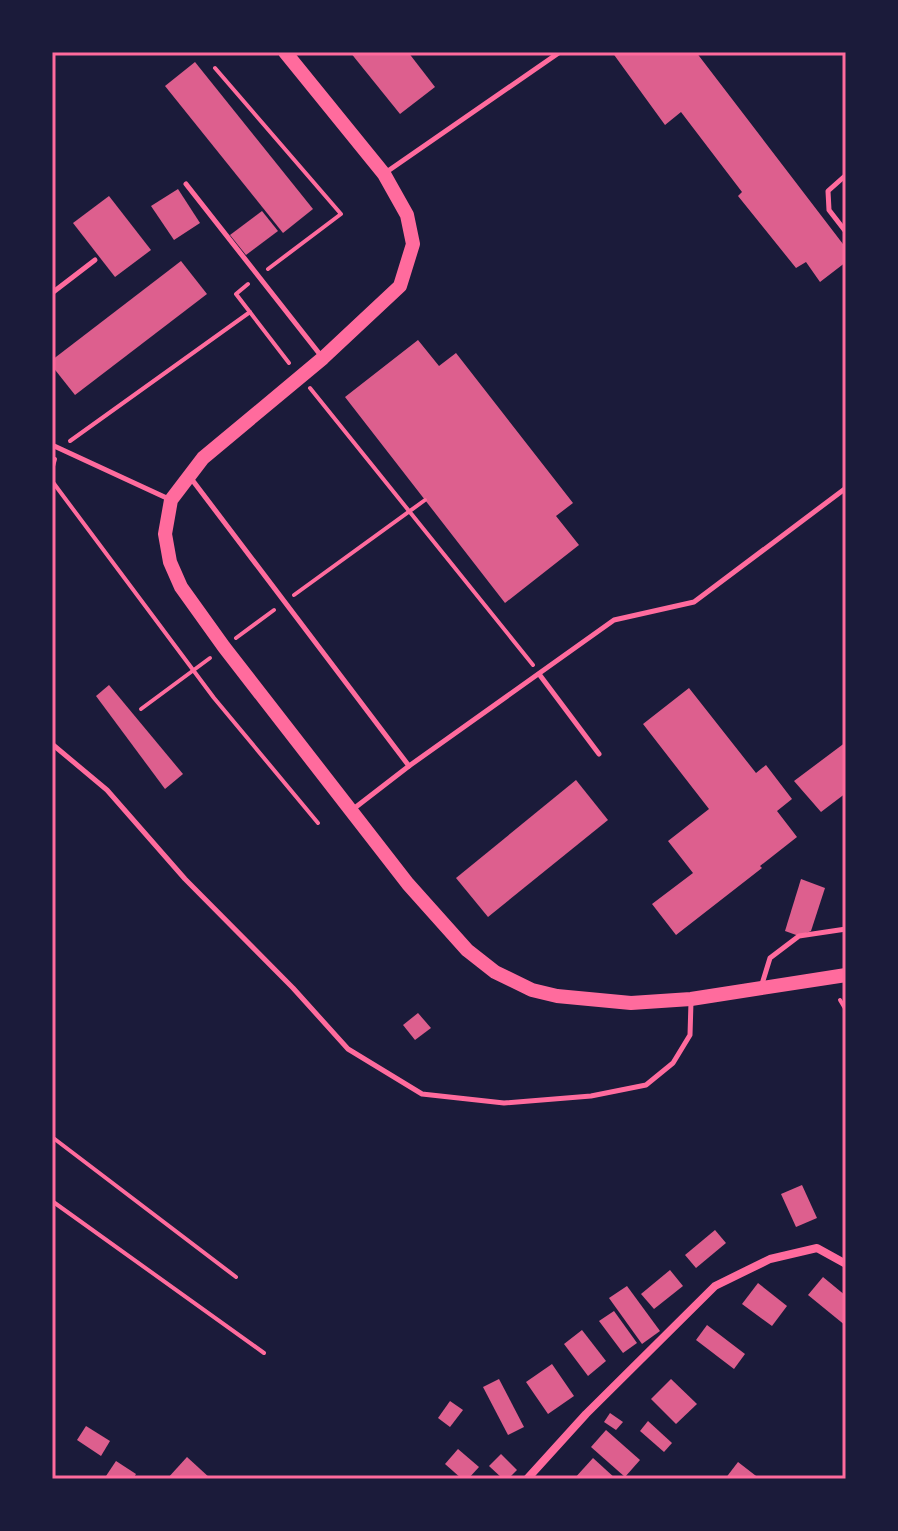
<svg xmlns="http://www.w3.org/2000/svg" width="898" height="1531" viewBox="0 0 898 1531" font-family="'Source Serif 4',serif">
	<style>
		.building { fill: #dd5f8e }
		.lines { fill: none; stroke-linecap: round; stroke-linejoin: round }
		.path { stroke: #ff6b9d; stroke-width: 4 }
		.service { stroke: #ff6b9d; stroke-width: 5 }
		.minor { stroke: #ff6b9d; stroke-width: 8 }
		.secondary { stroke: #ff6b9d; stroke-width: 14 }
		.neatline { fill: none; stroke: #ff6b9d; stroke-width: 3 }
	</style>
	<rect width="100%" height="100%" fill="#1b1b3a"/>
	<!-- building -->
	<g class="building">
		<polygon points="350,52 408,52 435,87 400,114"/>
		<polygon points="612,52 696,52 846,248 846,262 820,282 806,262 796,268 738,196 742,192 681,112 665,125"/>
		<polygon points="195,62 313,209 283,233 165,86"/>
		<polygon points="178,189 200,223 174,240 151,206"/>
		<polygon points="109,196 151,250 115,277 73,223"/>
		<polygon points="262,211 278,231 246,255 230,235"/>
		<polygon points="181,261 207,294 75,395 52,366 52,360"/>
		<polygon points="418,340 439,366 456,353 573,503 556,516 579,545 505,603 345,397"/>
		<polygon points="109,685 183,774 165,789 96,696"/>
		<polygon points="689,688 756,773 766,765 792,799 777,811 797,837 760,866 762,868 676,935 652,904 693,873 668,841 709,809 643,724"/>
		<polygon points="846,742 846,793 821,812 794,781"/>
		<polygon points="576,780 608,820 488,917 456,878"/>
		<polygon points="801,879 825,888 811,931 799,936 785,931"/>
		<polygon points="418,1013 431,1028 415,1040 403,1025"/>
		<polygon points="802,1185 817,1218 796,1227 781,1194"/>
		<polygon points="715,1230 726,1243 696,1268 685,1255"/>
		<polygon points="670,1270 683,1286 654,1309 641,1294"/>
		<polygon points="823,1277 846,1296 846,1326 808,1295"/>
		<polygon points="758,1283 787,1306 772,1326 742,1304"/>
		<polygon points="627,1286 660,1331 642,1344 609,1298"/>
		<polygon points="614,1311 637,1343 623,1353 599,1321"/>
		<polygon points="707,1325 745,1354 734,1369 696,1340"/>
		<polygon points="582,1330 606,1361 588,1376 564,1344"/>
		<polygon points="552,1364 574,1396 548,1414 526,1382"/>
		<polygon points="499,1379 524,1427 508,1435 483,1387"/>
		<polygon points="671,1379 697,1404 676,1424 651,1399"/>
		<polygon points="450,1401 463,1410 450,1427 438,1418"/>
		<polygon points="610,1413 623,1422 616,1430 604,1422"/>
		<polygon points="648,1421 672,1443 664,1452 640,1431"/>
		<polygon points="86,1426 110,1441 101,1456 77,1440"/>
		<polygon points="606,1430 640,1460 625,1477 591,1447"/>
		<polygon points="458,1449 479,1467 468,1479 462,1479 445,1464"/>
		<polygon points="501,1454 517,1470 508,1479 503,1479 489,1466"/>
		<polygon points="187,1457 211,1479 167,1479"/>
		<polygon points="593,1458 616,1479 574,1479"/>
		<polygon points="116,1461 136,1474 133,1479 104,1479"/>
		<polygon points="738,1462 760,1479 725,1479"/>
	</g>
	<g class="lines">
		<!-- path -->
		<g class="path">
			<polyline points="215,68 341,214 268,269"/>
			<polyline points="248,284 236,294 289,363"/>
			<polyline points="310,388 533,665"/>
			<polyline points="70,441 250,312"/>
			<polyline points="52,470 55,459"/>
			<polyline points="52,481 214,698 318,823"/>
			<polyline points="294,595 425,500"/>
			<polyline points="236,638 274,610"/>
			<polyline points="141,709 210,658"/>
			<polyline points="840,1000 846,1010"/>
			<polyline points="52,1137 236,1277"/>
			<polyline points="52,1201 264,1353"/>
		</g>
		<!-- service -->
		<g class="service">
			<polyline points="385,173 560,52"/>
			<polyline points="846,175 828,191 829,210 846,232"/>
			<polyline points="186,184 322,357"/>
			<polyline points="52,293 95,260"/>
			<polyline points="52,445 171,500"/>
			<polyline points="190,477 409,766"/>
			<polyline points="539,674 599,754"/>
			<polyline points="52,744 107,790 185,879 293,988 348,1049 422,1094 504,1103 591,1096 646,1085 673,1063 690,1035 691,1002"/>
			<polyline points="352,810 409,766 614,620 694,602 846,488"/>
			<polyline points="762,984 770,958 799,936 846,929"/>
		</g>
		<!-- minor -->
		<polyline class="minor" points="527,1479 586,1414 715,1286 770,1259 817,1248 846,1264"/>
		<!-- secondary -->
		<polyline class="secondary" points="285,52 384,174 407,215 413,244 400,286 323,358 203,458 171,500 165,534 170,562 181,587 224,647 408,884 467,950 495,972 532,990 557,996 631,1003 691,999 846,975"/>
	</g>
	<!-- border -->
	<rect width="898" height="1531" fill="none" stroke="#1b1b3a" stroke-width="108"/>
	<rect x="54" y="54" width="790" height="1423" class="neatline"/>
</svg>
